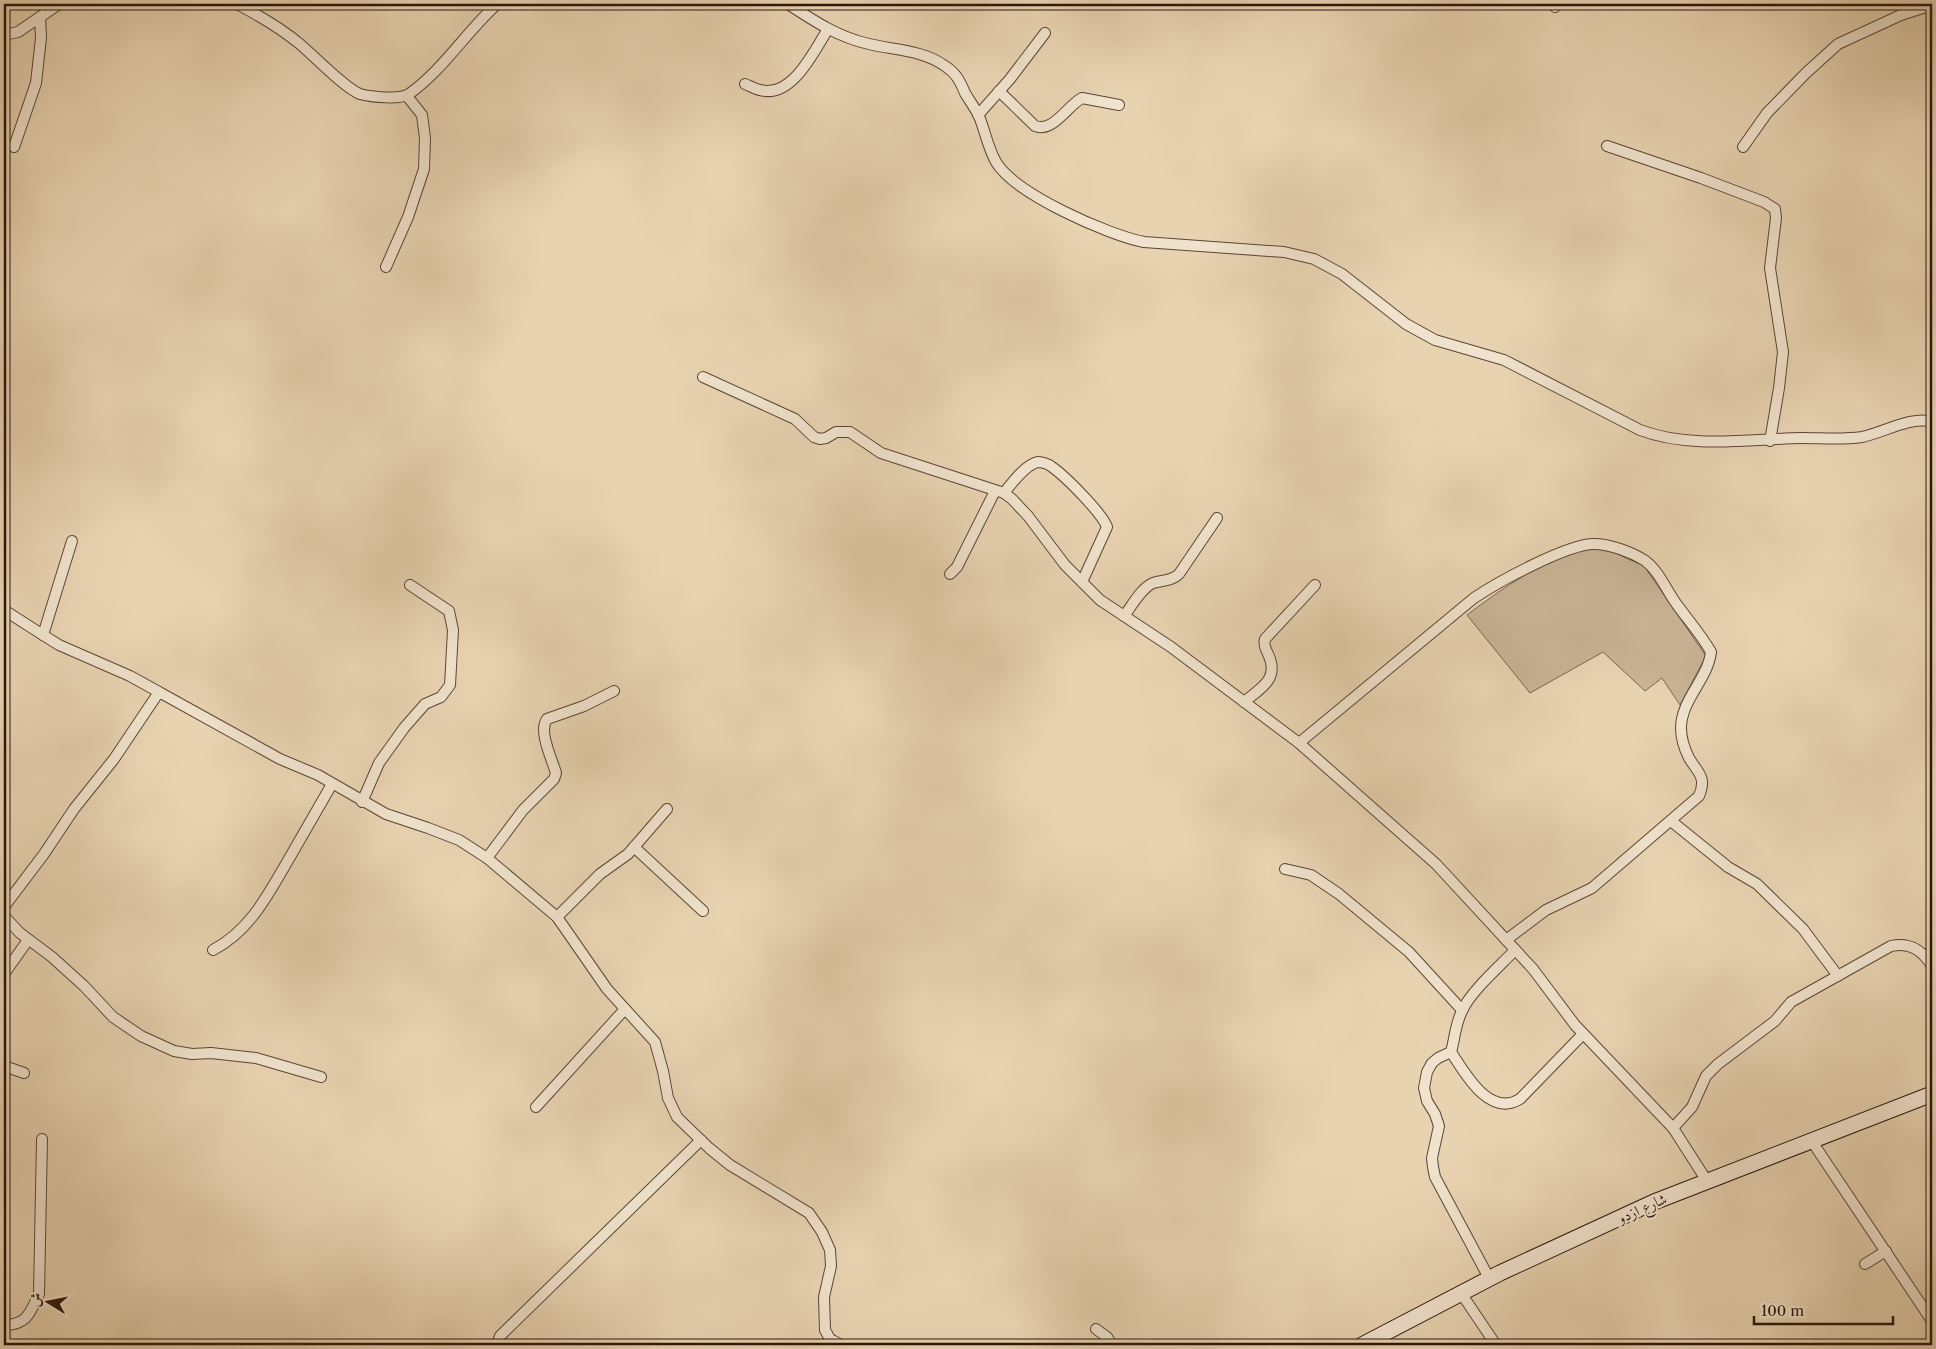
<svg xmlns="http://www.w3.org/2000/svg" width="1936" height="1349" viewBox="0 0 1936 1349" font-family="'Libre Caslon Text',Amiri,serif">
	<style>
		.green { fill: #c8b395; stroke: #7a6551 }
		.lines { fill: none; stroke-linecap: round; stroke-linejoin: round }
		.street-casing { stroke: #5a4636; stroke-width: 12 }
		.secondary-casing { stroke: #2b170d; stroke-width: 17 }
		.street { stroke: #f0e2cc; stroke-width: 10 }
		.secondary { stroke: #f0e2cc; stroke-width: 15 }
		.labels { text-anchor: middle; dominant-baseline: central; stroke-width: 4; stroke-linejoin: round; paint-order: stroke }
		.street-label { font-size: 15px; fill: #2b170d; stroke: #f0e2cc }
	</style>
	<rect width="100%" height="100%" fill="#e8d3b1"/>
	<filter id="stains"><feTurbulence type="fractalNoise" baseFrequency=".004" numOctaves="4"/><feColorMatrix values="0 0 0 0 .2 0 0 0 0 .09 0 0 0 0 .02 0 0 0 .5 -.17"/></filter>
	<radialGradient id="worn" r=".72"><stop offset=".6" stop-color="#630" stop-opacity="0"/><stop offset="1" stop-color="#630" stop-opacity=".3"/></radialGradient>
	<!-- green -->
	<path class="green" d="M1590 548 1613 552 1644 566 1706 656 1680 705 1662 678 1645 691 1603 652 1530 693 1467 615C1500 590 1549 555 1590 548Z"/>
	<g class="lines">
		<!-- street casing -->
		<g class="street-casing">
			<g id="street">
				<path d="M237 4C260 16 281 28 301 45 315 57 346 89 360 94 371 97 400 100 409 94 443 70 466 32 497 4"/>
				<path d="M788 4C814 21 838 37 869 44 894 50 923 50 945 66 956 73 960 81 965 93 969 100 975 108 979 116 985 131 988 148 996 162 1015 194 1108 235 1144 242L1284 252 1314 259 1342 274 1406 324 1435 340 1504 360 1640 430C1690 449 1749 439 1802 438 1822 438 1842 440 1862 437 1882 433 1914 415 1932 422"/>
				<polyline points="1555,7 1557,4"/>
				<polyline points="4,35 18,32 59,4"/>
				<path d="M745 84C750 86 755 89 760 90 792 99 814 51 828 29"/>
				<path d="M999 91 1035 126C1053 133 1067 106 1082 98L1119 105"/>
				<polyline points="978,115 1010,79 1045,33"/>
				<polyline points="1607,146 1701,178 1764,202 1775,209 1776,218 1770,268 1783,352 1779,388 1770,441"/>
				<polyline points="14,147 36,83 41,38 40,17"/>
				<polyline points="1743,147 1767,113 1806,73 1838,44 1901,15 1932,5"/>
				<polyline points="386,267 408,217 424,169 425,138 422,115 407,96"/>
				<polyline points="703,377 795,419 814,437 820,439 826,438 836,432 850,432 881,453 1004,493 1012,499 1028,516 1065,565 1100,600 1171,647 1299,743 1436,864 1533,969 1575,1025 1673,1128 1707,1181"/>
				<path d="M1004 493C1011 484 1026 464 1038 462 1042 462 1049 464 1052 467 1065 476 1102 513 1107 527L1082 582"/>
				<polyline points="72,541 43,635 59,645 130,676 159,692"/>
				<polyline points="950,574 957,567 995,491"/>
				<polyline points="4,610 43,635"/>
				<path d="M1124 616C1132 606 1141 588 1153 583 1163 580 1172 581 1179 574L1217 518"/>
				<path d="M1244 702C1261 688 1280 679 1268 654 1266 649 1263 646 1265 639L1315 585"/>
				<path d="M1299 743 1474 598C1498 582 1567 544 1594 544 1610 544 1631 552 1644 560 1659 570 1667 592 1678 606 1689 621 1702 636 1711 652 1708 679 1681 700 1681 728 1681 738 1684 748 1689 758 1698 773 1707 777 1699 796L1592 888 1546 910 1506 940"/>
				<polyline points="362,802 379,763 404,728 425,704 441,697 450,685 453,630 449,611 410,585"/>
				<polyline points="1671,821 1728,867 1757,884 1803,929 1838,976"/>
				<polyline points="634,847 703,911"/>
				<path d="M487 858 523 810 554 779 556 773C552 759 538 731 547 719L584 706 614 691"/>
				<polyline points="1285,869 1311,875 1339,894 1409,952 1462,1010"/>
				<polyline points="4,907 44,854 74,809 114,759 159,692 280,759 318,775 386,814 428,828 459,840 487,858 557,917 607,989 655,1042 663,1071 668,1098 677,1117 709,1148 730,1165 809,1213 822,1232 830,1250 831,1266 824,1297 825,1330 830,1339 841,1345"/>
				<polyline points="4,916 20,933 52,957 84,986 113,1017 141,1036 174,1051 192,1054 211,1053 256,1058 321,1077"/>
				<polyline points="557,917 600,874 628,854 667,809"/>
				<path d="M213 950C251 930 269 893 290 857 304 833 318 808 332 784"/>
				<polyline points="4,974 28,940"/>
				<path d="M1451 1052C1465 1073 1489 1118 1520 1099L1583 1034"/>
				<polyline points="4,1066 24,1073"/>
				<polyline points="536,1107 625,1009"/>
				<path d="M1673 1128 1692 1107 1706 1076 1718 1064 1775 1021 1791 1002 1891 946C1910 942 1922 950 1932 966"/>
				<polyline points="1811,1140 1932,1321"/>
				<polyline points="1865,1264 1886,1251"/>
				<path d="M1489 1278 1435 1177 1433 1167 1432 1158 1439 1126 1435 1114 1427 1101 1424 1088 1427 1072 1432 1063 1438 1058 1451 1052C1455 1038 1455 1025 1462 1011 1470 992 1500 966 1515 950"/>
				<polyline points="1461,1293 1496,1345"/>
				<path d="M4 1325C27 1325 30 1313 39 1294L42 1139"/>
				<polyline points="1096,1329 1107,1337 1112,1345"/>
				<polyline points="497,1345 500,1336 701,1140"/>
			</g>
		</g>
		<!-- secondary casing -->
		<g class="secondary-casing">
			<polyline id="secondary" points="1362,1345 1500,1273 1654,1202 1932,1094"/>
		</g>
		<!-- street -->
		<use href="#street" class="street"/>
		<!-- secondary -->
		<use href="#secondary" class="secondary"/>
	</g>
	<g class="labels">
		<!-- street labels -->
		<g class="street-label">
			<text transform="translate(1642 1208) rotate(-24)">شارع ازدو</text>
		</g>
	</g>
	<!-- margin -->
	<rect width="1936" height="1349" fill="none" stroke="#e8d3b1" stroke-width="20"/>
	<rect x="5" y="5" width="1926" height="1339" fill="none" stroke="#2b170d" stroke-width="2.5"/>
	<rect x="10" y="10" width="1916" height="1329" fill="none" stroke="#2b170d"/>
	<!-- north arrow -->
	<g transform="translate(48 1302) rotate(280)" stroke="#f0e2cc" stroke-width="4" paint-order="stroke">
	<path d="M0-4L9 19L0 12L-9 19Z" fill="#2b170d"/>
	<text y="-8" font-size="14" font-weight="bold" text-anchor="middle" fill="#2b170d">ش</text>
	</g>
	<!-- scale -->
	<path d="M1754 1316v8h139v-8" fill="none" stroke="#2b170d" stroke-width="2.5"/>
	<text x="1761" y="1316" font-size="15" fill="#2b170d" stroke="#f0e2cc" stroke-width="4" paint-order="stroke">100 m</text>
	<rect width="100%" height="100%" filter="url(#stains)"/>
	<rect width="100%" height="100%" fill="url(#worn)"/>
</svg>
